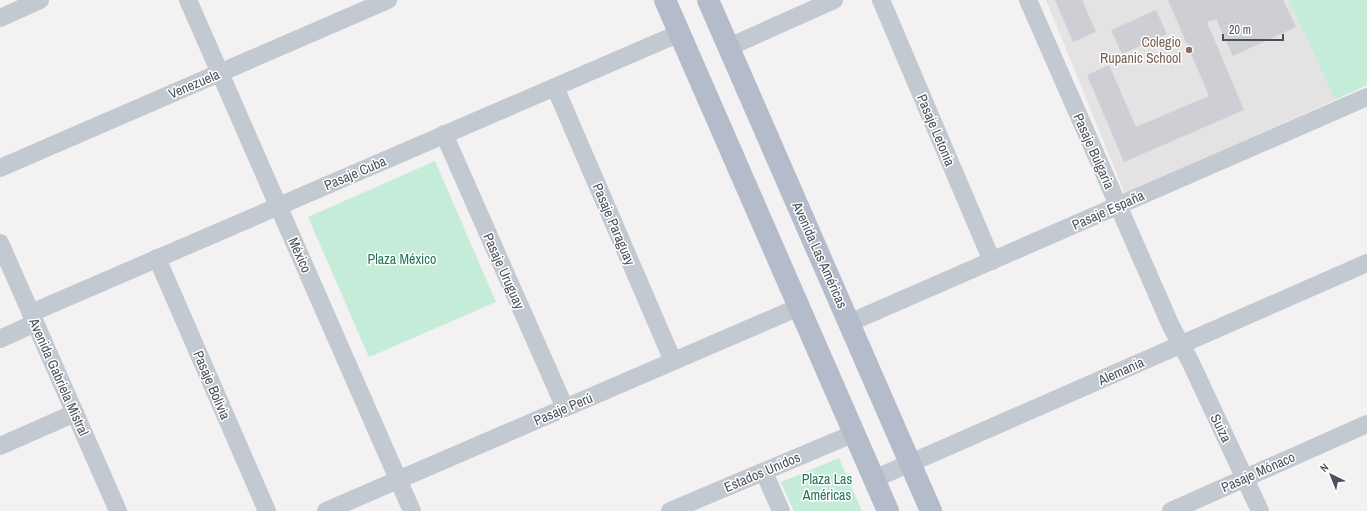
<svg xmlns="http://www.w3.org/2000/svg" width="1367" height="511" viewBox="0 0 1367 511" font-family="'Archivo Narrow',sans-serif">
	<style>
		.education { fill: #e4e2e2 }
		.green { fill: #c5ebd9 }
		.building { fill: #cecfd5 }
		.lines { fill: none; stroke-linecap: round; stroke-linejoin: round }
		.street { stroke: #c3c9d1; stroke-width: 18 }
		.primary { stroke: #b4bccc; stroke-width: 22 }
		.education-dot { fill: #8d6e63; stroke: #fff; stroke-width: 1.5 }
		.labels { text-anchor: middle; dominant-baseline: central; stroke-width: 3; stroke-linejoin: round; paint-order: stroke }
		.education-label { font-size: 14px; fill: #785e54; stroke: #fff; text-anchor: end }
		.street-label { font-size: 14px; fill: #4b515c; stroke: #fff }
		.park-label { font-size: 14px; fill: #227659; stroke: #fff }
	</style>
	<rect width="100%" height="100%" fill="#f3f1f1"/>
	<!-- education -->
	<polygon class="education" points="1046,0 1289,0 1335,100 1125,194"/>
	<!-- green -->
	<g class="green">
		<polygon points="1289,0 1367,0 1367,85 1335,100"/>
		<polygon points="435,161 496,302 369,357 308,217"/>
		<polygon points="839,458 862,511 794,511 781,482"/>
	</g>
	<!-- building -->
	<g class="building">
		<polygon points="1055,0 1082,0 1096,32 1073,42"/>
		<polygon points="1168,0 1283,0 1296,27 1233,56 1216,19 1207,22 1244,110 1124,162 1087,75 1109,65 1136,127 1209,96"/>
		<polygon points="1156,10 1167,34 1122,54 1111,30"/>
	</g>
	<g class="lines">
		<!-- street -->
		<g class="street">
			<polyline points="188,0 412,511"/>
			<polyline points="881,0 992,261"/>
			<polyline points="1028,0 1171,326 1190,361 1260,511"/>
			<polyline points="0,18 40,0"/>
			<polyline points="729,47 834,0"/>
			<polyline points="555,87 673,361"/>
			<polyline points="444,134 565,408"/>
			<polyline points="0,168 388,0"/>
			<polyline points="0,243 118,511"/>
			<polyline points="157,258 267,511"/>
			<polyline points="31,313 680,33"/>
			<polyline points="849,323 1367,97"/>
			<polyline points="0,339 35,323"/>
			<polyline points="0,446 75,413"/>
			<polyline points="764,472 781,511"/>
			<polyline points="874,479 1367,263"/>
			<polyline points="326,511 799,307"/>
			<polyline points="670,511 855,433"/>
			<polyline points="1171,511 1367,424"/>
		</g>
		<!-- primary -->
		<g class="primary">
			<polyline points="665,0 888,511"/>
			<polyline points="708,0 931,511"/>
		</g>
	</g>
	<!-- markers -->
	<circle class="education-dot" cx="1189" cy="50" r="4"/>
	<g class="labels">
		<!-- education labels -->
		<g class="education-label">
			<text x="1181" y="42">Colegio<tspan x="1181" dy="16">Rupanic School</tspan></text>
		</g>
		<!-- street labels -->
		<g class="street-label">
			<text transform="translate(194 84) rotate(-23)">Venezuela</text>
			<text transform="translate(936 130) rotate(67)">Pasaje Letonia</text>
			<text transform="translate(1094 151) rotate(66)">Pasaje Bulgaria</text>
			<text transform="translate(355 173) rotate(-23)">Pasaje Cuba</text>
			<text transform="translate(1108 210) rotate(-24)">Pasaje España</text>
			<text transform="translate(614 224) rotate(67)">Pasaje Paraguay</text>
			<text transform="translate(300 255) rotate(66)">México</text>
			<text transform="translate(820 255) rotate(66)">Avenida Las Américas</text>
			<text transform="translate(504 271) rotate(66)">Pasaje Uruguay</text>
			<text transform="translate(1121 371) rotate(-24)">Alemania</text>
			<text transform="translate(59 377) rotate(66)">Avenida Gabriela Mistral</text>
			<text transform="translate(212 385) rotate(67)">Pasaje Bolivia</text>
			<text transform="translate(563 409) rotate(-23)">Pasaje Perú</text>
			<text transform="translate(1221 428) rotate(64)">Suiza</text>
			<text transform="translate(762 472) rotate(-23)">Estados Unidos</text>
			<text transform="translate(1258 472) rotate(-24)">Pasaje Mónaco</text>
		</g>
		<!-- park labels -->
		<g class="park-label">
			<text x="402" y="259">Plaza México</text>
			<text x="827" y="479">Plaza Las<tspan x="827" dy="16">Américas</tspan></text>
		</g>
	</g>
	<!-- north arrow -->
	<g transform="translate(1331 475) rotate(317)" stroke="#ffffff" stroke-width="3" paint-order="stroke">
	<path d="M0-3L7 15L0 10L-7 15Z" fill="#4b515c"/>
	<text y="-6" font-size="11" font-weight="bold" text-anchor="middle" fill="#4b515c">N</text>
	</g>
	<!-- scale -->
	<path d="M1223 34v6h60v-6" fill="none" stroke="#4b515c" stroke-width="2"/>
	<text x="1229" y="34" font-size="12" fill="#4b515c" stroke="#ffffff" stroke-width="3" paint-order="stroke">20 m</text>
</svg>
